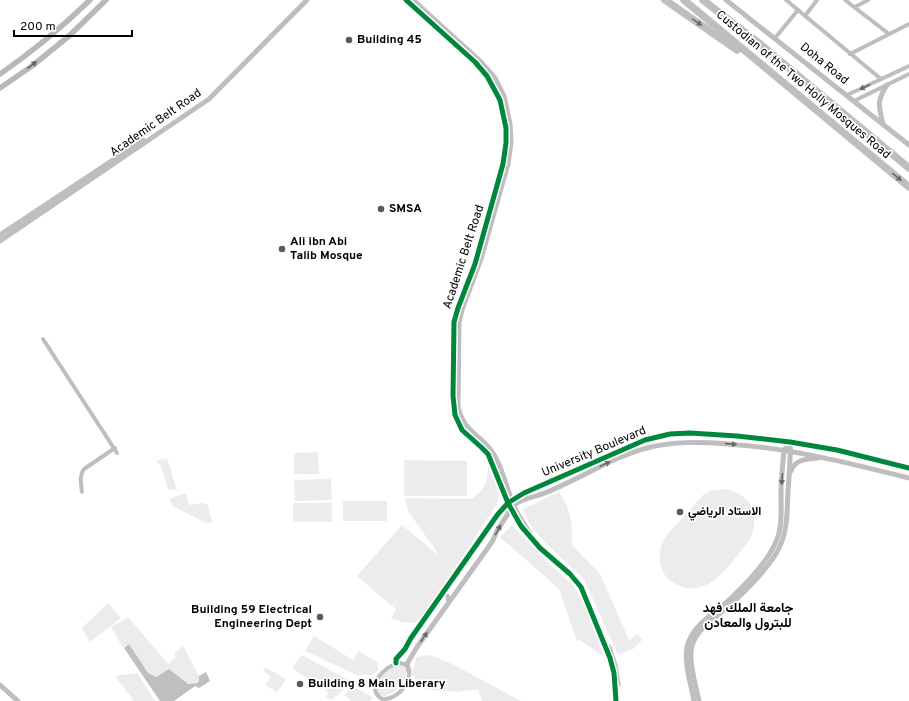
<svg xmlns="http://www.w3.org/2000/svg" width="909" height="701" viewBox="0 0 909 701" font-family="Overpass,Vazirmatn,sans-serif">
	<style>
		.green { fill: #ececec }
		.water { fill: #bfbfbf }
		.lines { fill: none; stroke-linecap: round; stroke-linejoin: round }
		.motorway-casing { stroke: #dbdbdb; stroke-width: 8 }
		.minor { stroke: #bebebe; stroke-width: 4 }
		.tertiary { stroke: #bebebe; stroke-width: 5 }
		.secondary { stroke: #b8b8b8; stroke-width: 5.5 }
		.motorway { stroke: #bebebe; stroke-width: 7 }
		.cycleway-casing { stroke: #fff; stroke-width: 8 }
		.cycleway { stroke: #00873e; stroke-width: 5 }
		.oneway { fill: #686868 }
		.oneway2 { fill: #656565 }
		.poi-dot { fill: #595959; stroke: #fff; stroke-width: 1.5 }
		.labels { text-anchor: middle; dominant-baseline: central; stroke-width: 3.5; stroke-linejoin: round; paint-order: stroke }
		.poi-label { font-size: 12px; font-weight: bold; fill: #000; stroke: #fff; text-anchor: start }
		.street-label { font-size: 12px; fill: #000; stroke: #fff }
		.neighbourhood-label { font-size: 13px; font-weight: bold; fill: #000; stroke: #fff }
	</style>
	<rect width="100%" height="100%" fill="#fff"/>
	<!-- green -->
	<g class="green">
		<polygon points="318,452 319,474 294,474 294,453"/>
		<polygon points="167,458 177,490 176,490 168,489 161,466 156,461"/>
		<polygon points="404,460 467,461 467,496 404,496"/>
		<path d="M488 464 499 494 497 504 424 615 414 623 401 622 391 618 396 609 393 606 415 580 392 606 357 576 402 525 437 554V552L408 511 405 498 471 499C487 489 487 481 488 464Z"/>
		<polygon points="331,479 332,500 295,501 294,480"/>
		<path d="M725 489C751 494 761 515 750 539 740 552 721 579 706 585 685 595 657 580 660 555 660 547 663 541 667 535L703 495 710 491Z"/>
		<path d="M559 492C572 512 572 522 572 545L600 574 629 640 638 634 642 640 633 649 618 655 584 579 546 544 529 523 523 509Z"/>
		<polygon points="186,493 189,505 202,503 208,505 212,522 206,523 174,507 169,500 171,498"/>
		<rect x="343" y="501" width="44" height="20"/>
		<rect x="293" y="503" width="39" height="19"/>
		<polygon points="512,525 548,563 573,585 585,605 604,657 580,640 577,641 559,589 500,537"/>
		<polygon points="108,603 121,618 90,642 82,628"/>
		<polygon points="128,617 168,664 176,657 174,653 183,646 199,676 199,681 197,683 188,684 169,669 156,677 148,673 129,644 123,648 111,627"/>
		<polygon points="314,636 353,660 359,651 378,663 378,671 371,675 357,675 305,651"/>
		<polygon points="302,655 352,682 346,687 339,685 343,690 332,700 326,697 328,692 299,673 292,667"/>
		<polygon points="430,655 450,663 521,701 482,701 478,689 457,692 423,689 412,675 416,657"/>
		<path d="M401 665C417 675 391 701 380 695 371 687 384 671 392 666 394 665 398 665 401 665Z"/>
		<polygon points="266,668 286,679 277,692 265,685 271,677 263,670"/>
		<polygon points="137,673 155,701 134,701 115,676"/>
		<polygon points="353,686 373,698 370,701 351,701 344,695"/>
	</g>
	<!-- water -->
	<polygon class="water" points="129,644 148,673 156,677 169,669 188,684 197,683 199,681 199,676 206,672 210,681 199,688 195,686 174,701 160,701 124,648"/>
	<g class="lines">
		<!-- motorway casing -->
		<g class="motorway-casing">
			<g id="motorway">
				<polyline points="665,0 737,50"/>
				<polyline points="684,0 909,187"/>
				<polyline points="703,0 760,44 909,168"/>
			</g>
		</g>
		<!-- minor -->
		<g class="minor">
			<polyline points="786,0 881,79"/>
			<polyline points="845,0 889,34"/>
			<polyline points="855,7 868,0"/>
			<polyline points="805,16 817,0"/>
			<polyline points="775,38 798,10"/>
			<polyline points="850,54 909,24"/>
			<polyline points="847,95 909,66"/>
			<polyline points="854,101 909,74"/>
			<polyline points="43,339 117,453"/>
			<path d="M82 492C81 483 79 476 84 469L115 448"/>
			<polyline points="440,596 444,594 448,596 448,602"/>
			<path d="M400 663C421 666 403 701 382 699 364 688 384 665 400 663Z"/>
		</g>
		<!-- tertiary -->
		<g class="tertiary">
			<polyline points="406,0 475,62 487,76 500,100 506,128 506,143 503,164 475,264 458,308 454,322 453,396 455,415 462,430 481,447 488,454 508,503 521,526 540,548 570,574 581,587 610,658 614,673 616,701"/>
			<path d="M413 0 480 61 495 78 504 96 510 124 511 143 508 164 481 259 462 310 459 323 458 406C462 429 477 433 490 449 501 462 507 490 514 506 518 516 525 525 531 535"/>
			<polyline points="726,0 909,145"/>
			<path d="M883 124C879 107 876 101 887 85"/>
			<polyline points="0,235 143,140"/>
			<polyline points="0,241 209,99 307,0"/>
			<path d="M791 471C795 459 807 459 818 458"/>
			<polyline points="609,647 615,665 618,684"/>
			<polyline points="396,663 396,659 405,649 411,638 498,514 508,503 524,493 645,440 670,434 690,433 737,436 790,442 837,450 909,468"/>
			<path d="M409 671 407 664 417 647 492 542 498 529 514 505C521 499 530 498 539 495 549 492 559 487 569 482 595 470 619 455 647 448 673 441 701 442 728 444 789 448 849 463 909 478"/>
			<polyline points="0,685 18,701"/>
			<path d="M694 701C691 684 684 664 687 647 692 625 714 614 729 600 744 586 765 564 774 546 783 529 781 511 781 492 781 478 783 464 784 450L786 448"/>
			<path d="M699 701C696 687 690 667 691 653 692 629 717 618 732 603 747 590 771 565 779 548 788 531 787 509 788 491 789 475 791 458 790 442"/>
		</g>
		<!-- secondary -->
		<g class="secondary">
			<path d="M0 74C32 52 62 27 90 0"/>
			<polyline points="0,88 32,66 69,36 106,0"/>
		</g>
		<!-- motorway -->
		<use href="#motorway" class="motorway"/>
		<!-- cycleway casing -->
		<g class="cycleway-casing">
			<g id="cycleway">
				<polyline points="406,0 475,62 487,76 500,100 506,128 506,143 503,164 475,264 458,308 454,322 453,396 455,415 462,430 481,447 488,454 508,503 521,526 540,548 570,574 581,587 610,658 614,673 616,701"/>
				<polyline points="396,663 396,659 405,649 411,638 498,514 508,503 524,493 645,440 670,434 690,433 737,436 790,442 837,450 909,468"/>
			</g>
		</g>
		<!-- cycleway -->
		<use href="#cycleway" class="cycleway"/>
	</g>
	<!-- one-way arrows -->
	<defs><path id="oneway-solid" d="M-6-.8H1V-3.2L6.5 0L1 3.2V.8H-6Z"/></defs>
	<g class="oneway">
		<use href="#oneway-solid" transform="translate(697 22) rotate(34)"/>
		<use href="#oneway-solid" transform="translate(865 87) rotate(154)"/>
		<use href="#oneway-solid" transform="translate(897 177) rotate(40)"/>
		<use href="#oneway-solid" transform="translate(731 444) rotate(4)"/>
		<use href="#oneway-solid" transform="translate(605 464) rotate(-26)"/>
		<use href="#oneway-solid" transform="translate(782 479) rotate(94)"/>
		<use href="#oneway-solid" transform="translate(498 530) rotate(-60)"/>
		<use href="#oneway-solid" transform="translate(424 637) rotate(-56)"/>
	</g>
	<use class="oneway2" href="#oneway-solid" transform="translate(32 65) rotate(-37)"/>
	<!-- markers -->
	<g class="poi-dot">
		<circle cx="349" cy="40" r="4"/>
		<circle cx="381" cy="209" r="4"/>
		<circle cx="282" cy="249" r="4"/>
		<circle cx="680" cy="512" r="4"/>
		<circle cx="320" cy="617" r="4"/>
		<circle cx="300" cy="684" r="4"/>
	</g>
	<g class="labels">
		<!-- poi labels -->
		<g class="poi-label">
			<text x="357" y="40">Building 45</text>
			<text x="389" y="209">SMSA</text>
			<text x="290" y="242">Ali ibn Abi<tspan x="290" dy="14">Talib Mosque</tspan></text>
			<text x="688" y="512">الاستاد الرياضي</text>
			<text x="312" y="610" text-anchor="end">Building 59 Electrical<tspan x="312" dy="14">Engineering Dept</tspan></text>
			<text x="308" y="684">Building 8 Main Liberary</text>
		</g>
		<!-- street labels -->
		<g class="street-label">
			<text transform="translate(824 64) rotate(39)">Doha Road</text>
			<text transform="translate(803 85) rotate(40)">Custodian of the Two Holly Mosques Road</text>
			<text transform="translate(156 123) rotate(-35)">Academic Belt Road</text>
			<text transform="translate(464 257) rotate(-72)">Academic Belt Road</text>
			<text transform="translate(594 452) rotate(-23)">University Boulevard</text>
		</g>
		<!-- neighbourhood labels -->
		<g class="neighbourhood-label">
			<text x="748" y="609">جامعة الملك فهد<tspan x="748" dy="15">للبترول والمعادن</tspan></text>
		</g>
	</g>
	<!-- scale -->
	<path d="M14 30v6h118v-6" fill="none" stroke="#000000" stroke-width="2"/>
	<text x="20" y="30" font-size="12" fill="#000000" stroke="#ffffff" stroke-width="3" paint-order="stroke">200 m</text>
</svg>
